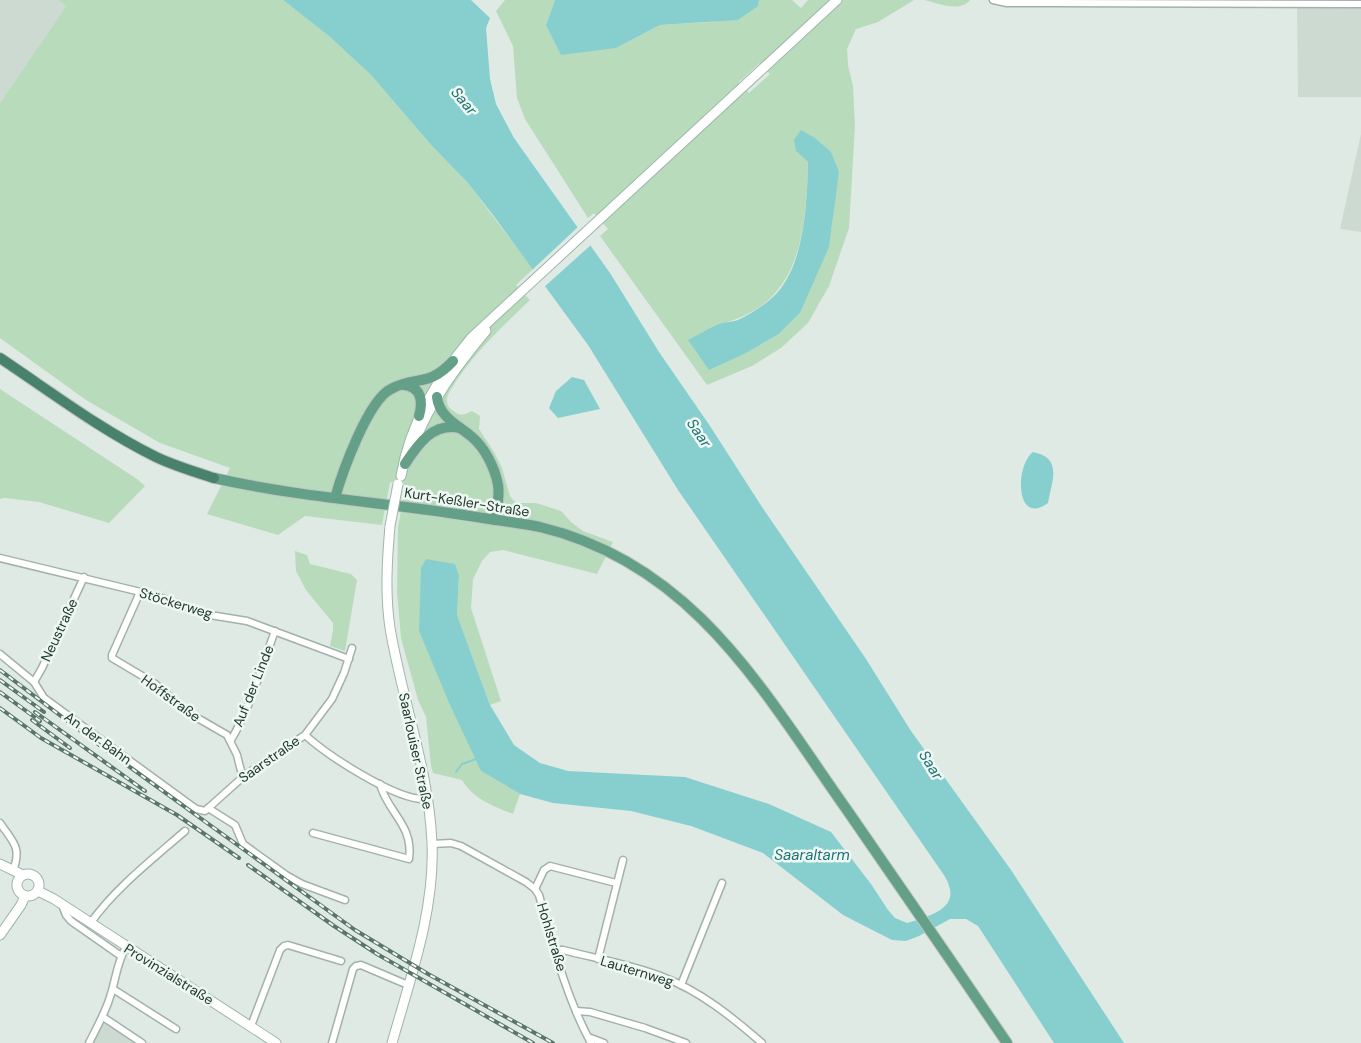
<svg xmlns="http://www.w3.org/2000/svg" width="1361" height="1043" viewBox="0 0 1361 1043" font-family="'DM Sans',sans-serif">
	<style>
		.built { fill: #cddad2 }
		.green { fill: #b8dbbc; fill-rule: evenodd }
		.water { fill: #87cfcf }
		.pier { fill: #dfeae4 }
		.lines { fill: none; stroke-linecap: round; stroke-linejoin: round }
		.stream { stroke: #87cfcf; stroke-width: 2 }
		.minor-casing { stroke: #a2b2aa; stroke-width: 9 }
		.secondary-casing { stroke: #9eb6aa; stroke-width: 11 }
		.primary-casing { stroke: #bcc4c1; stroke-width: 12 }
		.trunk-casing { stroke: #bcc4c1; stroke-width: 12 }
		.minor { stroke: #fff; stroke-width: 6 }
		.secondary { stroke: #fff; stroke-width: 9 }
		.primary { stroke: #649f87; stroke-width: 10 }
		.trunk { stroke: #48826c; stroke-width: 10 }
		.rail-casing { stroke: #5a766a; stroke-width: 4 }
		.rail { stroke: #eff7f2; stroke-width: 2; stroke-dasharray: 5.5; stroke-linecap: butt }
		.secondary-bridge-casing { stroke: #9eb6aa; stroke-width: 11; stroke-linecap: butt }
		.secondary-bridge { stroke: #fff; stroke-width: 9 }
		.labels { text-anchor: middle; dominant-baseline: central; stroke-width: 5; stroke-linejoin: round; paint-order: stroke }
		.street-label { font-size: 14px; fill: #203a2f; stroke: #eff7f2 }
		.water-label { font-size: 15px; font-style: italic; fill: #1c7375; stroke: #eff7f2 }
	</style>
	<rect width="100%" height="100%" fill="#dfeae4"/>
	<!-- built -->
	<g class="built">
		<polygon points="0,0 58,0 66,6 0,103"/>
		<polygon points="1317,0 1361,0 1361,97 1298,97 1297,9"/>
		<polygon points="1361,134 1361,232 1340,229"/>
		<polygon points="104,1023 136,1043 93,1043"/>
	</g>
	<!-- green -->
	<g class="green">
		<path d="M58 0H283L330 37 371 75 432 146 467 182 533 269 516 285 530 300C503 326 475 352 455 383 452 388 447 394 447 400 447 406 450 409 455 412 461 417 466 414 472 411L480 416 479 429 494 452 502 468 510 496 514 501 519 503H536L561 511 571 522 583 531 613 542 597 574 503 550 490 552 482 561 473 579 471 608 501 701 490 705 457 615 459 576 426 559 481 771 520 794 513 814C493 806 473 799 462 780L433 773 431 766 426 717 418 700 401 638 397 592 398 527 406 485 390 482 382 525 305 516 278 535 207 514 230 468 160 443 86 400 0 338V103L66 6Z"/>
		<path d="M505 0H555L546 25 616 48 660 25 713 22 758 6 759 0H792L801 8 808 0H914L878 22 856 29 847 49 848 65 853 86 855 126 849 228 829 286 808 323 781 348 752 366 707 385 600 236 608 229 594 213 588 218 525 119 517 98 513 46 496 11ZM760 63 770 74 749 93 739 82ZM796 151 839 172 833 206 832 227 800 313 779 334 746 353 720 324C801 305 806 232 808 162Z"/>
		<path d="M924 0H970C960 13 938 3 924 0Z"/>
		<polygon points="0,389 137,479 145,486 109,523 39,502 5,498 0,499"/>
		<polygon points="295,551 307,555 310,564 351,574 357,580 345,651 330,646 333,630 333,623 306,590 296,571"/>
	</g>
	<!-- water -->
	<g class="water">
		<path d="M283 0H471L490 18 486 28 490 79 496 104 514 138 610 273 659 352 710 426 762 507 866 659 911 731 1011 870 1124 1043H1054L978 926 966 919H950L919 936 906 941 892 940 843 915 763 853 691 826 631 811 553 803 520 794 481 771 450 705 419 631 421 568 426 559 455 564 459 576 457 615 490 705 514 745 540 763 568 771 685 777 769 804 831 832 871 884 888 910 895 918 907 923C923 918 958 910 949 886 947 878 941 871 937 865L678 490 588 345 493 215 467 182 432 146 371 75 330 37Z"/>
		<polygon points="555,0 759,0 758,6 738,20 660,25 616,48 561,55 546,25"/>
		<path d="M801 130 815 138 831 152 839 172 829 247 800 313 779 334 746 353 709 370 688 340C698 335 709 328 719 324 725 322 732 322 738 320 751 314 766 304 776 294 805 263 807 202 808 162L796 151 794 140Z"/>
		<polygon points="572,377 584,380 600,409 558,418 549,408 556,391"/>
		<path d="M1033 452C1063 458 1052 480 1048 503 1015 527 1015 465 1033 452Z"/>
	</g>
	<!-- pier -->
	<polygon class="pier" points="579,226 592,244 543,288 531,271"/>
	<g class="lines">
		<!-- stream -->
		<polyline class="stream" points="456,772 462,764 476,759"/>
		<!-- minor casing -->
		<g class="minor-casing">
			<g id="minor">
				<polyline points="993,0 1007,3 1056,3 1361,4"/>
				<polyline points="0,558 153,595 210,615 247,621 349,659"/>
				<polyline points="140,592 112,655 112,658 154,683 165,692 182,709 227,735 237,755 241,771 244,776"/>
				<polyline points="0,654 34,682 44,698 196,809 205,811 244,776 305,735 332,699 344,673 352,648"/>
				<polyline points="34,682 42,668 84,577"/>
				<path d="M305 735C327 755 398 802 427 799"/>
				<path d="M231 740C251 706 261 668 275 631"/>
				<polyline points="208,808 235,825 243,844 286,875 302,884 345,900"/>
				<path d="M0 823C13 842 22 847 13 871"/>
				<path d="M313 833 409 859C414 825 387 812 380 784"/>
				<path d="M432 844 451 843 461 846 526 882 535 889 539 895C553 945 566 997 591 1043"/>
				<polyline points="535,889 544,870 550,866 616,883"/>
				<polyline points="62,905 66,915 71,921 121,956"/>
				<path d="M90 924C113 890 154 858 185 831"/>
				<path d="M555 950H563C594 958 634 965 663 977 700 991 732 1017 762 1043"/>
				<polyline points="598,959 623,860"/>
				<polyline points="681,985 722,883"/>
				<polyline points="113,989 176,1029"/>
				<polyline points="576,1011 590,1012 645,1028 686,1043"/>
				<polyline points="103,1017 142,1043"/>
				<polyline points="251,1026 280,950 284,946 288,945 341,961"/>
				<polyline points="588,1037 604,1043"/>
				<path d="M89 1043C96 1029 104 1015 109 1000 116 981 116 964 126 947"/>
				<polyline points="332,1043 353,969 356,966 361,965 408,985"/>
			</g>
		</g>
		<!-- secondary casing -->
		<g class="secondary-casing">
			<g id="secondary">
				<path d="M413 446C429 403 457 366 486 331"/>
				<path d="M401 476C410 423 437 379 471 338L837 0"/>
				<path d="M390 526C387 560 385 594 390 628 402 700 429 770 432 843 435 911 410 979 392 1043"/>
				<polyline points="0,864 23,875"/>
				<circle cx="28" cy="885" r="11"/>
				<polyline points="38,891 54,899 276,1043"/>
				<polyline points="0,935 21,905 25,896"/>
			</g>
		</g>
		<!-- primary casing -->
		<g class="primary-casing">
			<g id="primary">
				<path d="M404 385C422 387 423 402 419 416"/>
				<path d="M437 397C439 417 458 425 472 437 485 448 495 468 498 485 500 496 497 509 495 520"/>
				<path d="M405 464C418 444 433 422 460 428"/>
				<path d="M214 478C302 498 394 503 483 518 502 521 521 523 540 527 694 564 763 691 847 810 901 888 954 965 1007 1043"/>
				<path d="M335 498C342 473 368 400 391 389 417 375 428 388 453 361"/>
			</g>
		</g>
		<!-- trunk casing -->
		<g class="trunk-casing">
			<path id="trunk" d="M0 358C51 392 101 430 156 457 175 466 195 472 214 478"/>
		</g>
		<!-- minor -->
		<use href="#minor" class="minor"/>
		<!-- secondary -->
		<use href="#secondary" class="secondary"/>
		<!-- primary -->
		<use href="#primary" class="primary"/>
		<!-- trunk -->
		<use href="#trunk" class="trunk"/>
		<!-- rail casing -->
		<g class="rail-casing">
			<g id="rail">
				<polyline points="0,670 102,747 355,930 428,974 553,1043"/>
				<polyline points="0,680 44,712"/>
				<polyline points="0,692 40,721"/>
				<polyline points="0,708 41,738 177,815 239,858"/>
				<polyline points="35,712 145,791"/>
				<polyline points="32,720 70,748"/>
				<polyline points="248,865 334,926 377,954 533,1043"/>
			</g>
		</g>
		<!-- rail -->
		<use href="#rail" class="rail"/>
		<!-- secondary-bridge casing -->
		<g class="secondary-bridge-casing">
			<polyline id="secondary-bridge" points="390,526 398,484"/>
		</g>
		<!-- secondary-bridge -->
		<use href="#secondary-bridge" class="secondary-bridge"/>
	</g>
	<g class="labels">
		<!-- street labels -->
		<g class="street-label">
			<text transform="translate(467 502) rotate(9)">Kurt-Keßler-Straße</text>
			<text transform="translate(176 603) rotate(17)">Stöckerweg</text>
			<text transform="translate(59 630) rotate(-65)">Neustraße</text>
			<text transform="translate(253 686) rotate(-68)">Auf der Linde</text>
			<text transform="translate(171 698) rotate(36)">Hoffstraße</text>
			<text transform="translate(98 738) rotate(36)">An der Bahn</text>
			<text transform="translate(416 751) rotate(78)">Saarlouiser Straße</text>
			<text transform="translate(269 759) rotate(-35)">Saarstraße</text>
			<text transform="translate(552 937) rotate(73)">Hohlstraße</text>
			<text transform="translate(637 971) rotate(17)">Lauternweg</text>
			<text transform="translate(169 974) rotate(32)">Provinzialstraße</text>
		</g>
		<!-- water labels -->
		<g class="water-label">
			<text transform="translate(464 101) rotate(50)">Saar</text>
			<text transform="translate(699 433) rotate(56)">Saar</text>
			<text transform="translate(931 765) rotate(58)">Saar</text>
			<text x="812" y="855">Saaraltarm</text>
		</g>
	</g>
</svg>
